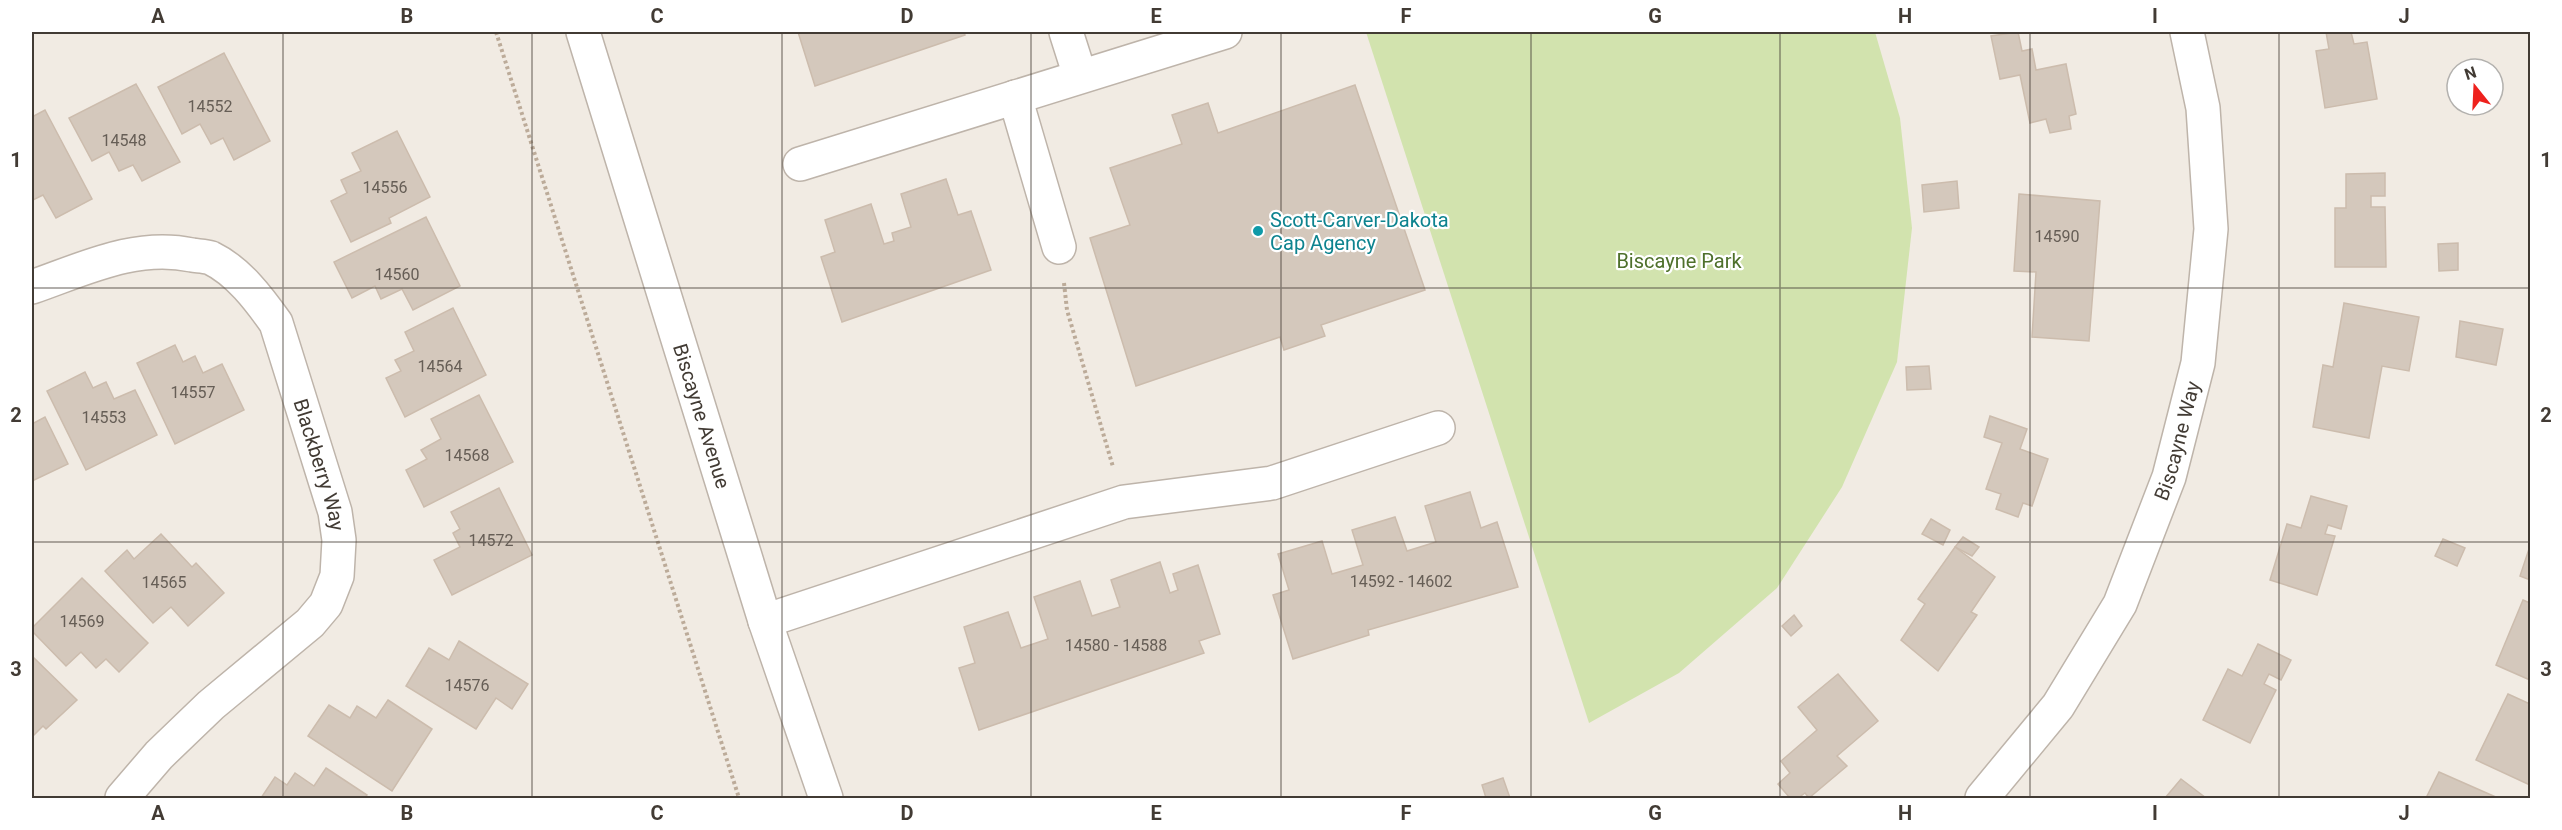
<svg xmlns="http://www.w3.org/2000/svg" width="2562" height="830" viewBox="0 0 2562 830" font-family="Roboto,sans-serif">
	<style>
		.green { fill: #d2e3ae }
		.building { fill: #d4c8bc; stroke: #ccbcad; stroke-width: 1.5 }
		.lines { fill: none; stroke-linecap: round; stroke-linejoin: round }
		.minor-casing { stroke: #beb4aa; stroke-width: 36 }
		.path { stroke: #bcab99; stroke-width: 4; stroke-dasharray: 3 3; stroke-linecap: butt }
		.minor { stroke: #fff; stroke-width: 33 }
		.grid { fill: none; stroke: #423b34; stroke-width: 1.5; stroke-opacity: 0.55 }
		.culture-dot { fill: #0f9aa8; stroke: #fff; stroke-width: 2 }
		.labels { text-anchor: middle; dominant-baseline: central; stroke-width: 4.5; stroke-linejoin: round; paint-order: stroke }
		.number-label { font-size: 16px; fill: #665e56 }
		.culture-label { font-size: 20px; fill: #0d838f; stroke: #fff; text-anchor: start }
		.park-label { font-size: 20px; fill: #4e702b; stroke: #fff }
		.street-label { font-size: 20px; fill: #423b34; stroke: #fff }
		.neatline { fill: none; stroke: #423b34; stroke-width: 2 }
		.grid-label { font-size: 20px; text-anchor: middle; font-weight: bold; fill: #423b34 }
	</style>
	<rect width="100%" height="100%" fill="#f1ebe3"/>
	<!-- green -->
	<polygon class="green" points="1366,32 1875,32 1900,118 1912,228 1897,362 1842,487 1777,588 1679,673 1589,723"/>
	<!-- building -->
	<g class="building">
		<polygon points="798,32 964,32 965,35 815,86"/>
		<polygon points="2018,32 2022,51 2032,49 2036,70 2066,64 2076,114 2069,116 2071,129 2050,133 2046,119 2030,123 2020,75 2000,79 1991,36"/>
		<polygon points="2326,32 2351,32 2354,44 2367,42 2377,99 2325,108 2316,51 2329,49"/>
		<polygon points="224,53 270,141 234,160 223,138 211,144 200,124 182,134 158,87"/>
		<polygon points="136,84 180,162 142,181 133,165 119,171 109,152 92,161 69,118"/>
		<polygon points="1355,85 1425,290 1321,325 1325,336 1284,350 1280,337 1136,386 1090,238 1130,225 1110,168 1182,144 1172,115 1208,103 1218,133"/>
		<polygon points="45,110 92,199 56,218 43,195 33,200 32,197 32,117"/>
		<polygon points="397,131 430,197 389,218 391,223 351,242 331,201 347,193 341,180 361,171 352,153"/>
		<polygon points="2385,173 2385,196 2371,196 2371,207 2385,207 2386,267 2335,267 2335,208 2346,208 2346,174"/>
		<polygon points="946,179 958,215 971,211 991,270 842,322 821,257 835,252 825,220 871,204 884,244 894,241 892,233 911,227 901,194"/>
		<polygon points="1957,181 1959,208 1924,212 1922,185"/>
		<polygon points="2019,194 2100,201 2089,341 2032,337 2036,272 2014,271"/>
		<polygon points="426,217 460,286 413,310 402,289 381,299 375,286 352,298 334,262"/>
		<polygon points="2458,243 2458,270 2439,271 2438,244"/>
		<polygon points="2344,303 2419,317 2409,371 2382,366 2369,438 2313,427 2323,365 2333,367"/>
		<polygon points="453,308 486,375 405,417 386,378 401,371 395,360 414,351 405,332"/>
		<polygon points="2460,321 2503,329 2496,365 2456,357"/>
		<polygon points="175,345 183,362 195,356 203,373 222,364 244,410 175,444 137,363"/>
		<polygon points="1929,366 1931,389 1907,390 1906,367"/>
		<polygon points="85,372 93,388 106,382 114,399 135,390 157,435 86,470 47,391"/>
		<polygon points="479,395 513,462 424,507 406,470 427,459 421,450 441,439 431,419"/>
		<polygon points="1990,416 2027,429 2020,449 2048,459 2032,506 2023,503 2018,517 1996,509 2001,494 1986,489 2002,443 1984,437"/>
		<polygon points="45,417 68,464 32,481 32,424"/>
		<polygon points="499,488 532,555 452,595 434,560 460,547 453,533 460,529 451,512"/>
		<polygon points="1470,492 1481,528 1497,522 1518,587 1368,630 1369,635 1293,659 1273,595 1289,590 1278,554 1322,541 1332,574 1363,565 1352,530 1395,517 1407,551 1436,542 1425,506"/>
		<polygon points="2311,496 2347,506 2341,529 2328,525 2325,534 2335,536 2317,595 2270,580 2287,524 2301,528"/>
		<polygon points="1931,519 1950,530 1943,545 1922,534"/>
		<polygon points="161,534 192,567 196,563 224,593 188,626 171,607 153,623 105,571 127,550 134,559"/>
		<polygon points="1963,537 1979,547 1972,556 1955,547"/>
		<polygon points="2443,539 2465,548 2457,566 2435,556"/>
		<polygon points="2530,546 2530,580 2520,576"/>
		<polygon points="1955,547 1995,577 1971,612 1977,615 1938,671 1901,640 1925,604 1918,599"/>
		<polygon points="1160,562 1170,593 1178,590 1173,574 1198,565 1220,634 1199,641 1204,653 979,730 959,668 975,663 964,627 1008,612 1021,648 1048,639 1034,597 1080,581 1092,616 1120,607 1111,580"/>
		<polygon points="82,578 148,643 119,672 106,659 96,668 81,652 66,666 32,631 32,628"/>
		<polygon points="2523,600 2530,603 2530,680 2496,665"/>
		<polygon points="1794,615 1802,626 1791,636 1782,626"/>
		<polygon points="459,641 528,684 512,709 496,698 476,729 406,686 429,648 449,660"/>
		<polygon points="2258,644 2291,660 2281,680 2269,674 2264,684 2276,690 2250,743 2203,720 2228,669 2242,676"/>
		<polygon points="32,656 77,700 46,729 43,726 32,737"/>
		<polygon points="1838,674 1878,721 1837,756 1847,766 1809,798 1805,793 1798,798 1790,798 1778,784 1790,773 1781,761 1817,730 1798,707"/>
		<polygon points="2508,694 2530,704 2530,785 2476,760"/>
		<polygon points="388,700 432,729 392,791 308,736 329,705 350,718 357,706 376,718"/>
		<polygon points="326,768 367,795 365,798 261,798 275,777 287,785 295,773 314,786"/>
		<polygon points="2439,772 2498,798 2426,798"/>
		<polygon points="1503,778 1510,798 1486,798 1482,785"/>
		<polygon points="2181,779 2206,798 2165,798"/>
	</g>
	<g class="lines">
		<!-- minor casing -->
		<g class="minor-casing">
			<g id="minor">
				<path id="s1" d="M583 32 765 621 826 798"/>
				<polyline points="1066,32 1080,76"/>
				<polyline points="1015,97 1059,247"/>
				<polyline points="800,164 1225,32"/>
				<path id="s2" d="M32 287C84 269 135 243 192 255 198 256 205 256 211 258 238 271 259 299 276 323L335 512 339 540 337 576 326 604 310 623 211 705 159 755 122 798"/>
				<polyline points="765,621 1124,502 1272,483 1438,428"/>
				<path id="s3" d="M1982 798 2058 706 2120 604 2169 477 2198 363 2211 229 2203 108 2187 32"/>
			</g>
		</g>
		<!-- path -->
		<g class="path">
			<polyline points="496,32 739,798"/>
			<polyline points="1064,283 1067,310 1113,467"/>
		</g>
		<!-- minor -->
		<use href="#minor" class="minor"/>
	</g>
	<!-- grid -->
	<path class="grid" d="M283 32V798M532 32V798M782 32V798M1031 32V798M1281 32V798M1531 32V798M1780 32V798M2030 32V798M2279 32V798M32 288H2530M32 542H2530"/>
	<!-- markers -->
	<circle class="culture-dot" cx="1258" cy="231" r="6"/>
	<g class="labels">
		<!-- number labels -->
		<g class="number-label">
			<text x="210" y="106">14552</text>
			<text x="124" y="140">14548</text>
			<text x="385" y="187">14556</text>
			<text x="2057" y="236">14590</text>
			<text x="397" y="274">14560</text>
			<text x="440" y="366">14564</text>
			<text x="193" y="392">14557</text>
			<text x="104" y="417">14553</text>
			<text x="467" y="455">14568</text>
			<text x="491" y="540">14572</text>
			<text x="1401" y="581">14592 - 14602</text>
			<text x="164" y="582">14565</text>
			<text x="82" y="621">14569</text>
			<text x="1116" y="645">14580 - 14588</text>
			<text x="467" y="685">14576</text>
		</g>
		<!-- culture labels -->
		<g class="culture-label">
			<text x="1270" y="220">Scott-Carver-Dakota<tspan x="1270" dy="23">Cap Agency</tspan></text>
		</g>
		<!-- park labels -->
		<g class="park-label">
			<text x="1679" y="261">Biscayne Park</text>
		</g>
		<!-- street labels -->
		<g class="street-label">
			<text stroke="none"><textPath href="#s1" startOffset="402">Biscayne Avenue</textPath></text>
			<text stroke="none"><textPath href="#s3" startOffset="412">Biscayne Way</textPath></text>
			<text stroke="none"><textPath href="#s2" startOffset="426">Blackberry Way</textPath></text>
		</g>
	</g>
	<!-- border -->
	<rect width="2562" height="830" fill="none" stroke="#ffffff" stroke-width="66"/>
	<!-- north arrow -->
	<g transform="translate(2475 87) rotate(342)"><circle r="28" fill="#ffffff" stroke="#b3b1ae" stroke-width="1.5"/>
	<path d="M0-4.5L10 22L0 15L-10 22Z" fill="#ee211d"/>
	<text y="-9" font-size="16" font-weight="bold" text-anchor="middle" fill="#423b34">N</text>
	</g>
	<rect x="33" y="33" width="2496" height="764" class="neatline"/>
	<g class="grid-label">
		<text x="158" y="23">A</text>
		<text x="407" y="23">B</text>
		<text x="657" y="23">C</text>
		<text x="907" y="23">D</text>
		<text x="1156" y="23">E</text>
		<text x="1406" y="23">F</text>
		<text x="1655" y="23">G</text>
		<text x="1905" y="23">H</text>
		<text x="2155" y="23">I</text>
		<text x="2404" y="23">J</text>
		<text x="16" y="167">1</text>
		<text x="2546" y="167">1</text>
		<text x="16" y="422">2</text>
		<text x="2546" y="422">2</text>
		<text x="16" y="676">3</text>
		<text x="2546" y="676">3</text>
		<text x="158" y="820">A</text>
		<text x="407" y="820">B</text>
		<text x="657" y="820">C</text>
		<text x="907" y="820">D</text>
		<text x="1156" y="820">E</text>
		<text x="1406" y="820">F</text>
		<text x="1655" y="820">G</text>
		<text x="1905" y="820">H</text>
		<text x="2155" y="820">I</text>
		<text x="2404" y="820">J</text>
	</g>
</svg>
